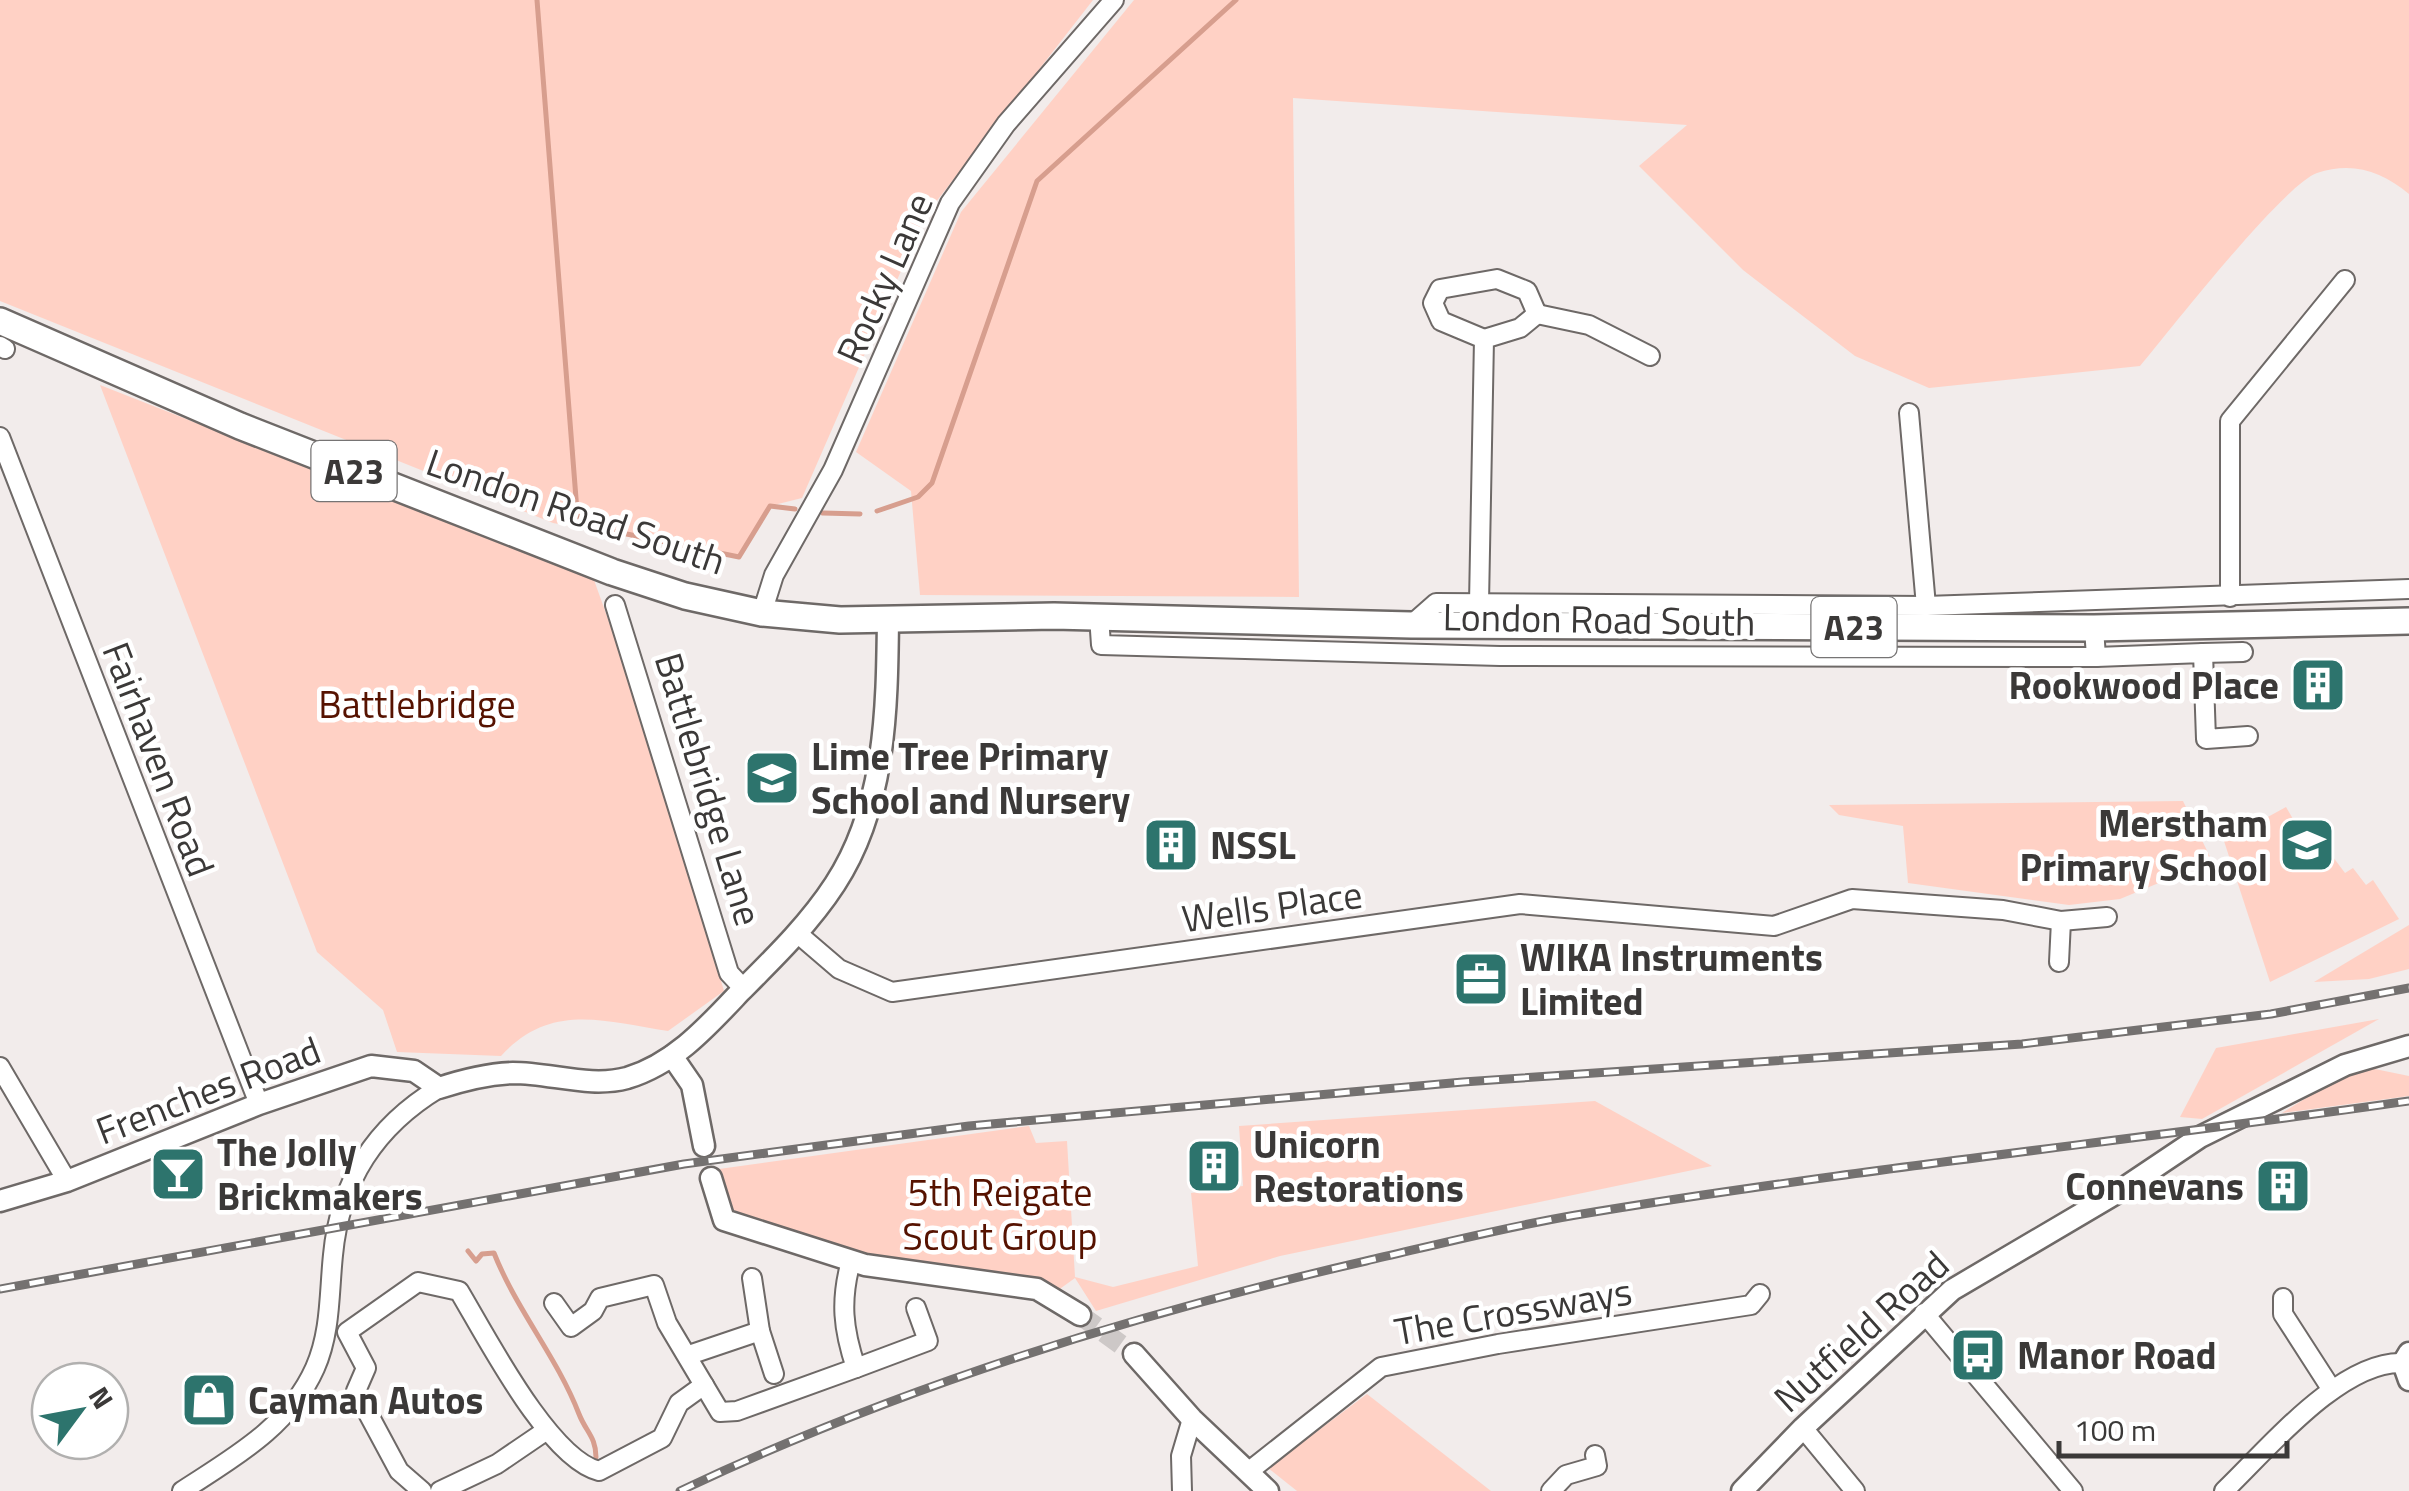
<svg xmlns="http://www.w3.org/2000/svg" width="2409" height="1491" viewBox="0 0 2409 1491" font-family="'Titillium Web',sans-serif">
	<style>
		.green { fill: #ffd1c5 }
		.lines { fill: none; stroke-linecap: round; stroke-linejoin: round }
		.stream { stroke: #d79e8e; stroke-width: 5 }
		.tertiary-tunnel { stroke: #cdc8c7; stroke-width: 20; stroke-dasharray: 20 10; stroke-linecap: butt }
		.minor-casing { stroke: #6e6967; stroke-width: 22 }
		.tertiary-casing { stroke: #6e6967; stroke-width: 25 }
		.primary-casing { stroke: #6e6967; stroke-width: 30 }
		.minor { stroke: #fff; stroke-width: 18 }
		.tertiary { stroke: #fff; stroke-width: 20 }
		.primary { stroke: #fff; stroke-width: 25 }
		.rail-casing { stroke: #747170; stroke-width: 9 }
		.rail { stroke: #fff; stroke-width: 5; stroke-dasharray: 15; stroke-linecap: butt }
		.labels { text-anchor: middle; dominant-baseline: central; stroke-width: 9; stroke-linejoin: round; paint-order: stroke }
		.shield { fill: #fff; stroke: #767474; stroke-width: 2.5 }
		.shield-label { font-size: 35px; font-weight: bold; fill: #3b3938 }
		.street-label { font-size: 38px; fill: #3b3938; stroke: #fff }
		.poi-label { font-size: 38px; font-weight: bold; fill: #3b3938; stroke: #fff; text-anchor: start }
		.park-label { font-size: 38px; fill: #561200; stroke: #fff }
	</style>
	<rect width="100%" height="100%" fill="#f2eceb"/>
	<!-- green -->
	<g class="green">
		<polygon points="0,0 1093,0 925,216 802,498 770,506 739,557 553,523 0,301"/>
		<path d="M1134 0H2409V194C2382 171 2352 161 2317 173 2282 186 2171 329 2140 366L1929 388 1855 356 1743 270 1639 166 1687 125 1293 98 1299 597 920 595 911 491 856 452 961 212Z"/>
		<path d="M100 385 594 580 648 731 724 991 668 1031C604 1021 550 1002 501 1056L397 1052 383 1010 317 952Z"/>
		<polygon points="2183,801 2212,861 2120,899 2069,905 1908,883 1903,826 1839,815 1829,805"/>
		<polygon points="2286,807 2310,848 2321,841 2345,873 2353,868 2366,885 2373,880 2399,919 2270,982 2224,841"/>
		<polygon points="2409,925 2409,969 2369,979 2314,982"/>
		<polygon points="2379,1019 2202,1119 2180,1117 2216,1048"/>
		<polygon points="2370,1068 2409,1076 2409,1096 2282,1113 2338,1078"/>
		<polygon points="1595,1101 1712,1166 1280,1256 1096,1311 1075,1278 1057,1291 841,1254 726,1211 719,1169 1029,1126 1036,1143 1067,1141 1075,1277 1113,1287 1198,1266 1191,1193 1243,1186 1239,1126"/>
		<polygon points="1367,1394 1491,1491 1297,1491 1268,1468"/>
	</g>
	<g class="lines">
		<!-- stream -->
		<g class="stream">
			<polyline points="537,0 578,524 739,557 770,506 795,509"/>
			<polyline points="877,511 918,497 932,483 1037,181 1236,0"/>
			<polyline points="823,513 860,514"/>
			<path d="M468 1251 476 1261 482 1254 494 1253C517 1311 557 1357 579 1414 586 1432 596 1437 596 1457"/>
		</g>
		<!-- tertiary-tunnel -->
		<polyline class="tertiary-tunnel" points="1080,1315 1134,1354"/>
		<!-- minor casing -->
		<g class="minor-casing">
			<g id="minor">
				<polyline points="1537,314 1589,325 1650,356"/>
				<polyline points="0,346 5,349"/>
				<polyline points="1909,413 1926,606"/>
				<polyline points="0,437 259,1104"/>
				<polyline points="2230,597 2230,421 2345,280"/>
				<polyline points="1479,603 1484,339 1520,328 1537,314 1527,291 1497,279 1440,289 1433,303 1441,321 1484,339"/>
				<polyline points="615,605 729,973 744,989"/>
				<polyline points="762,613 774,575 833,470 950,203 1006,124 1114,0"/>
				<polyline points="1099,616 1101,645 1500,656 2096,657 2094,628"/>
				<polyline points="1411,625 1436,603 1926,606 2409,589"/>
				<polyline points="2203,653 2243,652"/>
				<polyline points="2096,657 2203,653 2206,739 2248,736"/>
				<polyline points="797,933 839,969 892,992 1520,904 1774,926 1852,899 2003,910 2061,921 2107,917"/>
				<polyline points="2059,962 2061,921"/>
				<polyline points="0,1067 67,1181"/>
				<polyline points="752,1278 760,1331 774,1374"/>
				<polyline points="2283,1298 2283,1314 2332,1390"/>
				<path d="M554 1303 571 1327 593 1311 600 1298 654 1285 667 1323 720 1412 737 1411 856 1368C843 1329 840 1301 851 1261"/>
				<polyline points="1924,1313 2073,1491"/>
				<polyline points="689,1355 760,1331"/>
				<polyline points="856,1368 928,1341 916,1308"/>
				<polyline points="1803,1428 1855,1491"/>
				<polyline points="1248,1472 1381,1367 1498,1344 1751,1305 1760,1294"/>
				<path d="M182 1491C234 1457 288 1428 315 1368 331 1332 329 1293 333 1255 340 1180 376 1126 439 1088"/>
				<path d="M422 1491 399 1471 356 1391 366 1368 347 1332 418 1282 459 1291C486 1336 549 1459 599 1471L662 1438 679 1403 704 1385"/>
				<polyline points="440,1491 497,1464 544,1432"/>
				<polyline points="1182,1491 1181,1456 1192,1419"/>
				<polyline points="1551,1491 1566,1475 1597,1466 1595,1455"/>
				<path d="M2224 1491C2267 1450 2341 1360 2403 1363"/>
			</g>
		</g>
		<!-- tertiary casing -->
		<g class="tertiary-casing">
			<g id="tertiary">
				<polyline points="672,1056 692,1085 704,1146"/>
				<polyline points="711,1178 724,1220 865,1265 1037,1289 1080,1315"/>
				<path d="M0 1201 67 1181 259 1104 371 1066 414 1071 439 1088C463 1080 487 1074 513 1073 551 1073 590 1088 627 1078 674 1064 707 1027 740 992 774 958 809 924 835 884 886 806 887 709 888 619"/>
				<polyline points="2409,1353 2403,1363 2409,1380"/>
				<polyline points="1134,1354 1192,1419 1268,1491"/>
				<polyline points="1742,1491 1803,1428 1952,1290 2115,1194 2200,1137 2345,1065 2409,1046"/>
			</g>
		</g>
		<!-- primary casing -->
		<g class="primary-casing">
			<polyline id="primary" points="0,321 240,426 612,572 685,596 762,613 840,620 1054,616 1411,625 2094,628 2409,621"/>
		</g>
		<!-- minor -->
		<use href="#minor" class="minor"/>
		<!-- tertiary -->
		<use href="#tertiary" class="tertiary"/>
		<!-- primary -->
		<use href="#primary" class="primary"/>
		<!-- rail casing -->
		<g class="rail-casing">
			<g id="rail">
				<polyline points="0,1289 684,1164 969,1126 1463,1082 2022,1044 2271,1014 2409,988"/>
				<path d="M680 1491C898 1387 1131 1315 1366 1261 1435 1245 1505 1227 1576 1215 1852 1169 2131 1141 2409 1101"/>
			</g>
		</g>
		<!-- rail -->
		<use href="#rail" class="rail"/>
	</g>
	<!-- icons -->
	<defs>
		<g id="building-square" transform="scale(2.875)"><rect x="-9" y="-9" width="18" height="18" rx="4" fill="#2d746d" stroke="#fff"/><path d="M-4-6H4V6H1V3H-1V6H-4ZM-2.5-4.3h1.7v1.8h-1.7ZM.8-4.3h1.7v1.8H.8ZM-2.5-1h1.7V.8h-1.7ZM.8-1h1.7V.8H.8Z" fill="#fff"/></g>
		<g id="school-square" transform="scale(2.875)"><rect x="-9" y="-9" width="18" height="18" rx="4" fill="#2d746d" stroke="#fff"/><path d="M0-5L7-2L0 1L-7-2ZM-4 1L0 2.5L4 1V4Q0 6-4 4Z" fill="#fff"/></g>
		<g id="office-square" transform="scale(2.875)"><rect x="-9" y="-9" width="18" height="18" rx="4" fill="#2d746d" stroke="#fff"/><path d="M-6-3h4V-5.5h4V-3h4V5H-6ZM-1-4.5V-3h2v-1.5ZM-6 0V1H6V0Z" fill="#fff"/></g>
		<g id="bar-square" transform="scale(2.875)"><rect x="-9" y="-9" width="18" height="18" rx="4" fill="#2d746d" stroke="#fff"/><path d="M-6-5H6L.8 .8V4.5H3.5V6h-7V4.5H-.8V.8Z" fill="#fff"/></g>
		<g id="bus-square" transform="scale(2.875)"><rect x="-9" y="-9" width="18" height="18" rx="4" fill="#2d746d" stroke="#fff"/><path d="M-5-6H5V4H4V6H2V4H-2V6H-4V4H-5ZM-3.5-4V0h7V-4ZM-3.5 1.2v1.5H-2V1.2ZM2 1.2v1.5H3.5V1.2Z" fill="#fff"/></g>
		<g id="shop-square" transform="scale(2.875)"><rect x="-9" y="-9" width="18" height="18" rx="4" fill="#2d746d" stroke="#fff"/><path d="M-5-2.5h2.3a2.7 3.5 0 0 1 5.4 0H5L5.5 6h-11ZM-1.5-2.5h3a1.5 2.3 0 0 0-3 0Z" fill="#fff"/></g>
	</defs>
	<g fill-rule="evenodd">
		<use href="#building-square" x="2318" y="685"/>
		<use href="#school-square" x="772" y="778"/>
		<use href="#building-square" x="1171" y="845"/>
		<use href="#school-square" x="2307" y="845"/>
		<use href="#office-square" x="1481" y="979"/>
		<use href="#building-square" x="1214" y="1166"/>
		<use href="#bar-square" x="178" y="1174"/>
		<use href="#building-square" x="2283" y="1186"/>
		<use href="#bus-square" x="1978" y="1355"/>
		<use href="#shop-square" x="209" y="1400"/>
	</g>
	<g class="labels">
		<!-- shield labels -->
		<g class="shield">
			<rect x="311.5" y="441" width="85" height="60" rx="8"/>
			<rect x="1811.5" y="597" width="85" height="60" rx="8"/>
		</g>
		<g class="shield-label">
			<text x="354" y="471">A23</text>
			<text x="1854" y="627">A23</text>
		</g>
		<!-- street labels -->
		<g class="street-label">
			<text transform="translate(884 278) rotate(-66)">Rocky Lane</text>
			<text transform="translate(576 511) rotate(19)">London Road South</text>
			<text transform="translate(1599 619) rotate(1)">London Road South</text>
			<text transform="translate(159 759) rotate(69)">Fairhaven Road</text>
			<text transform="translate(709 789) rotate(73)">Battlebridge Lane</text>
			<text transform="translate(1272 906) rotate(-8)">Wells Place</text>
			<text transform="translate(208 1090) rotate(-21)">Frenches Road</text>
			<text transform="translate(1513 1311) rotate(-10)">The Crossways</text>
			<text transform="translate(1861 1331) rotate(-42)">Nutfield Road</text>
		</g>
		<!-- poi labels -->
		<g class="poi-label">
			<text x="2279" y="685" text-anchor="end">Rookwood Place</text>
			<text x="811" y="756">Lime Tree Primary<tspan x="811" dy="44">School and Nursery</tspan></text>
			<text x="2268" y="823" text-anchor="end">Merstham<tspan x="2268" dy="44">Primary School</tspan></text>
			<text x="1210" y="845">NSSL</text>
			<text x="1520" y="957">WIKA Instruments<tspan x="1520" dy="44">Limited</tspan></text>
			<text x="1253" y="1144">Unicorn<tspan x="1253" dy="44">Restorations</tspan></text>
			<text x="217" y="1152">The Jolly<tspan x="217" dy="44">Brickmakers</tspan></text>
			<text x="2244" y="1186" text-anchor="end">Connevans</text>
			<text x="2017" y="1355">Manor Road</text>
			<text x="248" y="1400">Cayman Autos</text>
		</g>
		<!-- park labels -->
		<g class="park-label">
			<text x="417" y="704">Battlebridge</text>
			<text x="1000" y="1192">5th Reigate<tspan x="1000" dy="44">Scout Group</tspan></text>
		</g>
	</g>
	<!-- north arrow -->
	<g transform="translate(80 1411) rotate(58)"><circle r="48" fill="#ffffff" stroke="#b1b0af" stroke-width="2.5"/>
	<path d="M0-8L18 38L0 25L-18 38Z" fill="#2d746d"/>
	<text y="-15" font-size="28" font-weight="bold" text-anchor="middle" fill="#3b3938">N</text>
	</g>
	<!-- scale -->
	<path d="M2059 1441v15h228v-15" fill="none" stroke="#3b3938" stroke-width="5"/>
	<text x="2074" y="1441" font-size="30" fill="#3b3938" stroke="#ffffff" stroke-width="8" paint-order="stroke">100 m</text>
</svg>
